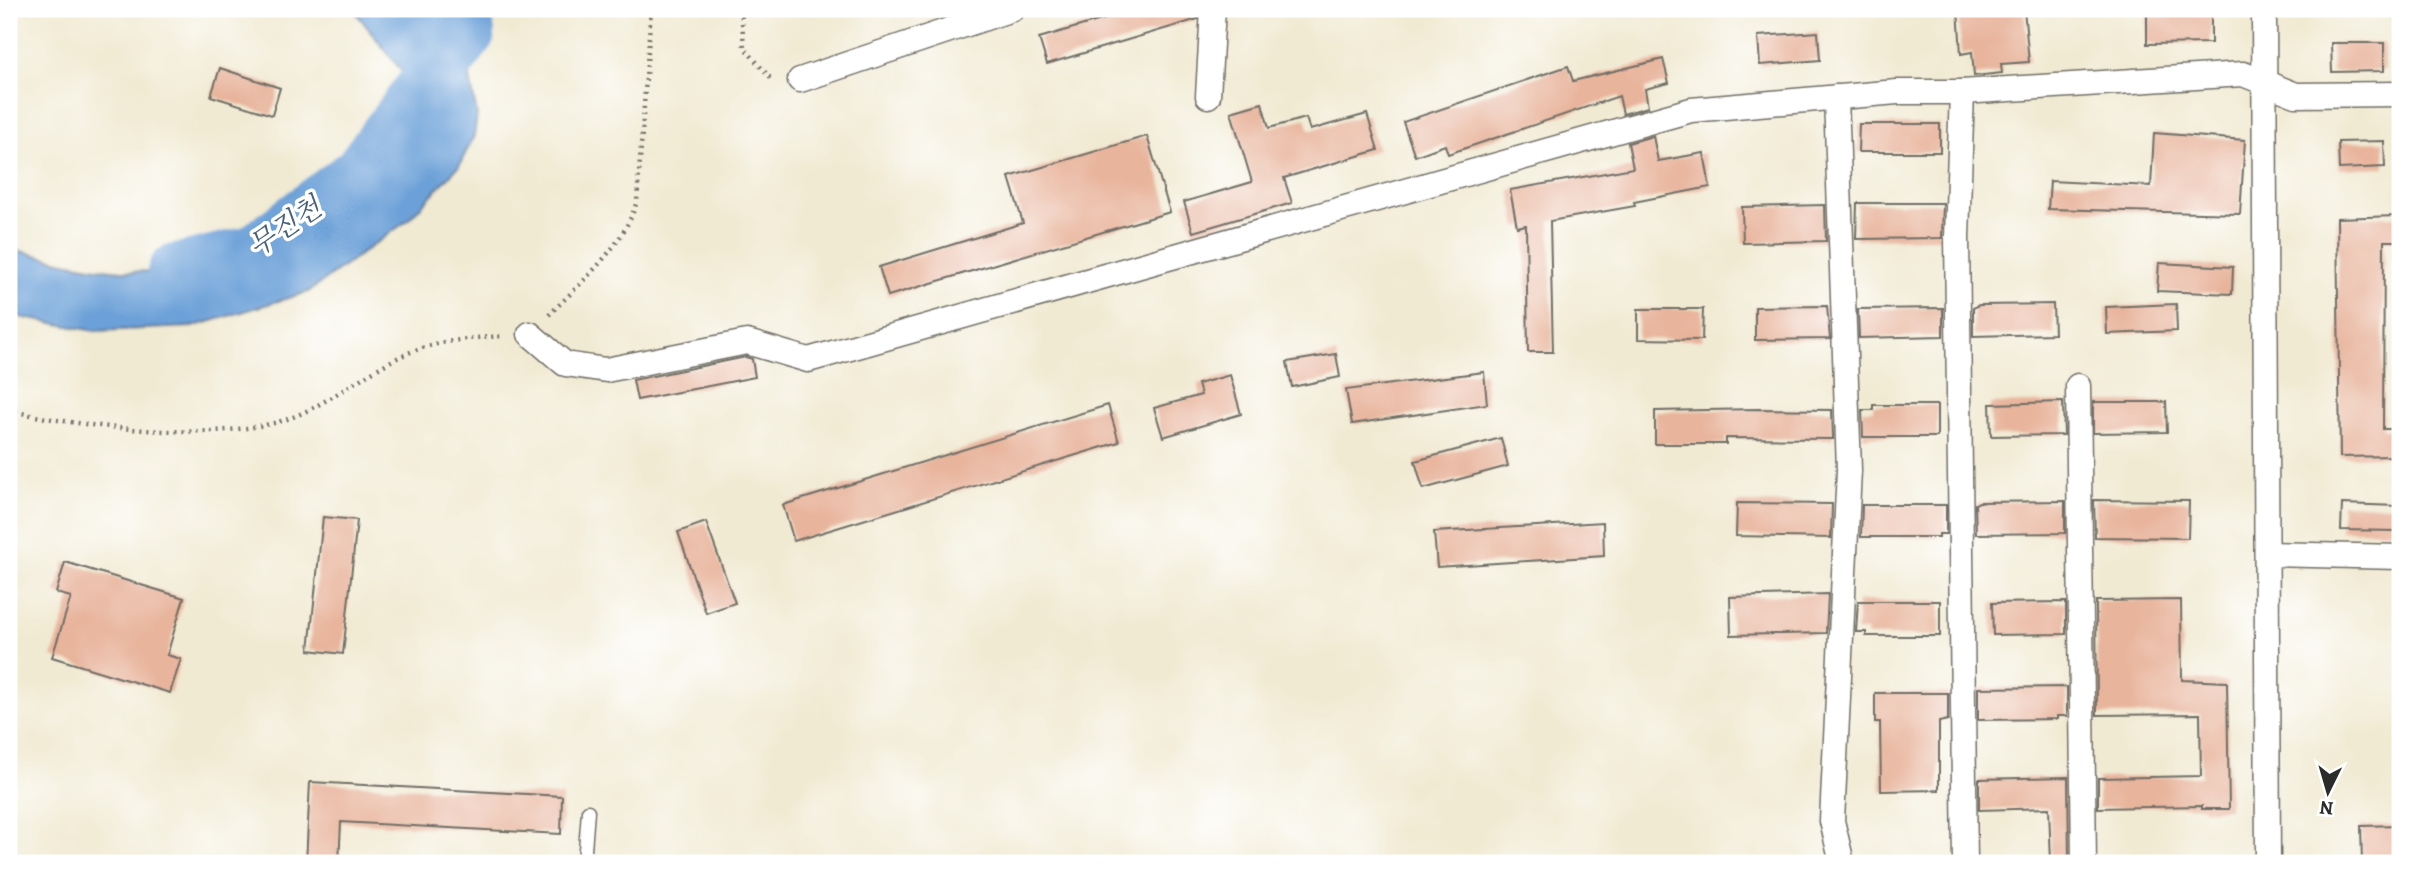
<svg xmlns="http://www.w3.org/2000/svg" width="2409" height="872" viewBox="0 0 2409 872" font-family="Alegreya,'Noto Serif KR',serif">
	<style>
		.water { fill: #6ca0d8; stroke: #4c6682; stroke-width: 2 }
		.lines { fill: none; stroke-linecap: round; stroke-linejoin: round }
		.river { stroke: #6ca0d8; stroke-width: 58 }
		.building { fill: #e8b49b }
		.lane-casing { stroke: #706e66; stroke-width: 15 }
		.street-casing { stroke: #706e66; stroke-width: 27 }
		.path { stroke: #706e66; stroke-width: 4.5; stroke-dasharray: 2 5; stroke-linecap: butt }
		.lane { stroke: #fff; stroke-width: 12 }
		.street { stroke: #fff; stroke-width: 24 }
		.labels { text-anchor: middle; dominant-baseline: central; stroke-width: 7; stroke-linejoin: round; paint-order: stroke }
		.water-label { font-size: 28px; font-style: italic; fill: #486079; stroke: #fff }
	</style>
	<rect width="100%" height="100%" fill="#fff"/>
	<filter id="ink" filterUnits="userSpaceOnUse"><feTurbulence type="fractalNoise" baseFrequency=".0143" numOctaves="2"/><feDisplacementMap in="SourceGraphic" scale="14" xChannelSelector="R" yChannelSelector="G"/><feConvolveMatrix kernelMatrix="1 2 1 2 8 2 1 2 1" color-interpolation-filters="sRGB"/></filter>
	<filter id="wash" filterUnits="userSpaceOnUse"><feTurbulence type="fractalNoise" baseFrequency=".00686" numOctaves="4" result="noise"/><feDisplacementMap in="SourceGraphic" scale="28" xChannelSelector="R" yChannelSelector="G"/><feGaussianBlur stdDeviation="1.57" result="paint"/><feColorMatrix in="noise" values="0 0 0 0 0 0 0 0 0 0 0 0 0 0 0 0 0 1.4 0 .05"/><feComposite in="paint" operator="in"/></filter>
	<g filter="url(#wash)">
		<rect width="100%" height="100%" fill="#f1ead3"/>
		<!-- water -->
		<path class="water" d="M353 9H476L470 78 477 115 474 136 459 166 408 220 308 292 192 327 95 331 9 315V248C47 258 84 268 123 271 175 275 304 254 344 221 365 204 372 182 385 160 396 144 407 128 417 111L411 83Z"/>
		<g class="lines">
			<!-- river -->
			<polyline class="river" points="176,273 254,254 360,174 466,33 456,9"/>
		</g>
		<g id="blocks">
			<!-- building -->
			<g class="building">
				<polygon points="1139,9 1198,9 1198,19 1047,64 1039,38"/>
				<polygon points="1958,9 2024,9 2029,62 2001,64 2002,73 1974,76 1972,52 1961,54"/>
				<polygon points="2147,9 2211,9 2211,43 2147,44"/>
				<polygon points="1818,32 1820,60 1760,65 1758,36"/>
				<polygon points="2331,43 2384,43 2384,71 2332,72"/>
				<polygon points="1663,59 1669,83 1645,89 1648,107 1623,114 1619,96 1448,154 1445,145 1415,156 1403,122 1568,66 1573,81"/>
				<polygon points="220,68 280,88 272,115 211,96"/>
				<polygon points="1262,103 1269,128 1306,118 1310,130 1367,114 1378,150 1284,178 1292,203 1193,232 1184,202 1252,182 1231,112"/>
				<polygon points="1859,124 1940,124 1940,152 1858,152"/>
				<polygon points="2154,133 2245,140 2240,214 2048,209 2050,181 2151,186"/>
				<polygon points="1147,136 1170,212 888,296 879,267 1023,223 1009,177"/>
				<polygon points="1653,136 1658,161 1704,153 1710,187 1634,202 1635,206 1550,221 1553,352 1528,352 1526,225 1517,227 1510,190 1633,168 1628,143"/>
				<polygon points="2384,141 2385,167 2339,169 2338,142"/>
				<polygon points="1857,203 1943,203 1942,238 1856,239"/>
				<polygon points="1825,205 1826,241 1743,243 1742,207"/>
				<polygon points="2396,216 2397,241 2384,241 2383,429 2393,429 2394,456 2340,457 2337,218"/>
				<polygon points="2159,263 2233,267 2232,294 2157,291"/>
				<polygon points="2053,304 2054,334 1973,336 1973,308 1979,305"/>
				<polygon points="2176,304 2177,331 2107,334 2106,307"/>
				<polygon points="1827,306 1830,339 1755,340 1755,307"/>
				<polygon points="1943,308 1943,336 1859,338 1858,309"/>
				<polygon points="1638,309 1703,309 1702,340 1638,339"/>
				<polygon points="1336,354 1340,377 1292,387 1287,362"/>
				<polygon points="746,357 752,359 755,377 637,400 633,380"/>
				<polygon points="1484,372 1487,404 1352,424 1346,390"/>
				<polygon points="1230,375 1241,414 1163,437 1154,408 1201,395 1198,384"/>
				<polygon points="2063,402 2064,435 1991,436 1990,404"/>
				<polygon points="2093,402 2166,402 2167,432 2093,433"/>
				<polygon points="1108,405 1119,442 794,541 783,505"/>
				<polygon points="1873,405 1937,405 1937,437 1863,437 1862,410 1873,410"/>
				<polygon points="1759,409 1832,410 1833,439 1726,438 1726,444 1655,444 1655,411"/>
				<polygon points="1501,438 1508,466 1423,489 1415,461"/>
				<polygon points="2094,500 2189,501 2188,538 2095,537"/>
				<polygon points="2065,501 2065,533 1976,534 1975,504 1979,502"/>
				<polygon points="1737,503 1832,504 1831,538 1736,536"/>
				<polygon points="2342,504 2398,506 2397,531 2341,530"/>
				<polygon points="1862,505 1946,505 1946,534 1939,534 1939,537 1861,537"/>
				<polygon points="323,517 357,520 343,654 309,650"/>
				<polygon points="706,522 735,603 706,613 678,532"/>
				<polygon points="1603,522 1604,556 1437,567 1434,532"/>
				<polygon points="65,562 184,598 167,655 181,659 170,693 52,657 71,597 56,593"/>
				<polygon points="1828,594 1826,633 1731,635 1730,597"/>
				<polygon points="2181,600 2182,680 2227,682 2229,809 2202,809 2202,806 2098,808 2098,778 2201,776 2200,714 2097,715 2096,601"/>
				<polygon points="1858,601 1940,601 1940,636 1866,636 1866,632 1856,632"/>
				<polygon points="2066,602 2066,634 1993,635 1992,603"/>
				<polygon points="2067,687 2067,716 2057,716 2057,719 1978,720 1978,688"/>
				<polygon points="1875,693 1948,693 1948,720 1939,722 1939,790 1881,791 1880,722 1875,722"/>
				<polygon points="2068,777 2069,863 2051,863 2049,808 1979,810 1979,779"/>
				<polygon points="310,782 562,796 561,834 341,822 339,863 306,863"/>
				<polygon points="2400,825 2400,863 2362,863 2361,826"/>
			</g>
		</g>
	</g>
	<g filter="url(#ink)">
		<use href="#blocks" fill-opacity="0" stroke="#706e66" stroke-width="2"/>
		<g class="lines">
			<!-- lane casing -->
			<g class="lane-casing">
				<polyline id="lane" points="584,863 588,811"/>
			</g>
			<!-- street casing -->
			<g class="street-casing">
				<g id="street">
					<polyline points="2264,9 2268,863"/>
					<polyline points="800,80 1012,9"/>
					<polyline points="1962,92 1957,237 1965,863"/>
					<polyline points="1208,96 1213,9"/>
					<polyline points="1836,97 1849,470 1832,821 1842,863"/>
					<polyline points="530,334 565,364 606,370 747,342 808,360 1691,110 1897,92 1962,92 2243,74 2296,95 2400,94"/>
					<polyline points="2078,386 2084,863"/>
					<polyline points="2268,554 2400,557"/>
				</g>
			</g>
			<!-- path -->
			<g class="path">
				<polyline points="741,9 744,47 769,77 774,78"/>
				<path d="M549 315C582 281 623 248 637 201L651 9"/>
				<path d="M9 410C80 428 224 444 293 417 336 400 376 363 419 349 445 340 475 338 503 336"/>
			</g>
			<!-- lane -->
			<use href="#lane" class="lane"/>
			<!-- street -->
			<use href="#street" class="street"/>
		</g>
	</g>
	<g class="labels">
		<!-- water labels -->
		<g class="water-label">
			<text transform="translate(285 227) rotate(-34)">무진천</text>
		</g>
	</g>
	<!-- margin -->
	<rect width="2409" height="872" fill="none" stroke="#fff" stroke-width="35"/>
	<!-- north arrow -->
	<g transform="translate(2328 792) rotate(185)" stroke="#ffffff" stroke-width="5" paint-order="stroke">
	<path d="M0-5L12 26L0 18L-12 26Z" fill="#2b2b2b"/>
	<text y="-10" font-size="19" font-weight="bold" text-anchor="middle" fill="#2b2b2b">N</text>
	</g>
</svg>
